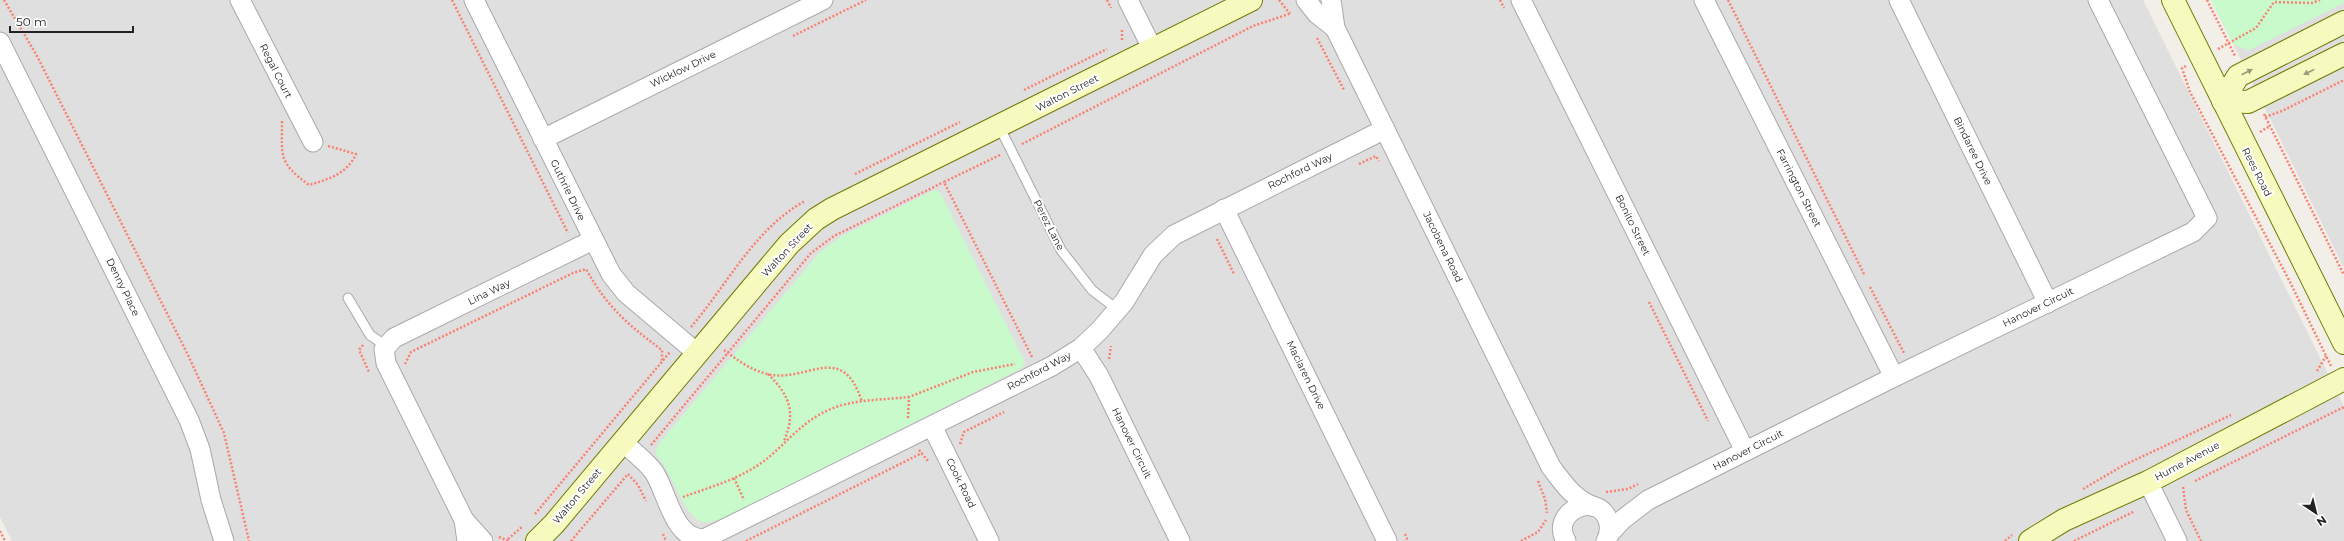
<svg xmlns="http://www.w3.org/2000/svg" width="2344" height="541" viewBox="0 0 2344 541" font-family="Montserrat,sans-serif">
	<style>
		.residential { fill: #e0dfdf }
		.park { fill: #c8facc }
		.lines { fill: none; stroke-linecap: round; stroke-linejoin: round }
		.lane-casing { stroke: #a9a9a9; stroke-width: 11 }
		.street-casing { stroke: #a9a9a9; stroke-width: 21 }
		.secondary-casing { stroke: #707d05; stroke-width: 24 }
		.path { stroke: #fa8072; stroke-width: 2.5; stroke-dasharray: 2 2; stroke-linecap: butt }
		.lane { stroke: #fff; stroke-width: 9 }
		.street { stroke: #fff; stroke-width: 19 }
		.secondary { stroke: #f7fabf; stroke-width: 22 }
		.oneway { fill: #979978 }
		.labels { text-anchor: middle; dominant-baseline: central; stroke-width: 4; stroke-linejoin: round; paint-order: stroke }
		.street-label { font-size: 10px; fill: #222; stroke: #fff }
	</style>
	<rect width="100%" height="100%" fill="#f2efe9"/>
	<!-- residential -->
	<g class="residential">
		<polygon points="0,0 2143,0 2344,406 2344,541 12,541 0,517"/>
		<polygon points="2211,0 2344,0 2344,268 2237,52"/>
	</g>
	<!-- park -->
	<g class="park">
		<polygon points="2211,0 2344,0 2344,3 2249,50 2234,45"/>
		<path d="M934 190 940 192 1025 362 1022 368 727 516C719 519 711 524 703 522 684 519 672 470 656 455L657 446 819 253 842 236Z"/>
	</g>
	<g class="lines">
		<!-- lane casing -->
		<g class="lane-casing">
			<g id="lane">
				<polyline points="999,126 1061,250 1092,290 1118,310"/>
				<polyline points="348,298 370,335 386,346"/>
			</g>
		</g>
		<!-- street casing -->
		<g class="street-casing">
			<g id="street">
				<polyline points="240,0 313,142"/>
				<polyline points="474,0 611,274 626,293 697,353"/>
				<polyline points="1128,0 1153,50"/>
				<polyline points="1306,0 1317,14 1335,28"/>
				<path d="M1331 0 1335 28 1551 467C1563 483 1573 498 1592 506"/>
				<polyline points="1521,0 1745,451"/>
				<polyline points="1704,0 1894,377"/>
				<polyline points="1899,0 2048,303"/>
				<polyline points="0,42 189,420 200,449 211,500 224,541"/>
				<polyline points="543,139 823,0"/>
				<polyline points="1224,209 1387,541"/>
				<polyline points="1081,348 1099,376 1180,541"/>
				<polyline points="932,426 989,541"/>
				<path d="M623 442C633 452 646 461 654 472 668 494 673 539 704 539L1052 366 1081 348 1100 330 1124 302 1153 255 1174 235 1385 129"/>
				<polyline points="2148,482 2177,541"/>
				<polyline points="464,520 483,541"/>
				<polyline points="1609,534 1622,520 1648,500 1894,377 2193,232 2207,218 2098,0"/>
				<polyline points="467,541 464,520 386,363 384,349 394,338 593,240"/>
				<path d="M1566 541C1549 512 1597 490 1608 520 1610 527 1610 534 1606 541"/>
			</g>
		</g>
		<!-- secondary casing -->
		<g class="secondary-casing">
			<g id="secondary">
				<polyline points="2173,0 2344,343"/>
				<polyline points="2344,22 2238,76 2223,101 2248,102 2344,54"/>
				<polyline points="537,541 554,524 789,244 816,219 832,209 1251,0"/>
				<polyline points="2030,541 2064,520 2148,482 2344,379"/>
			</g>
		</g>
		<!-- path -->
		<g class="path">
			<polyline points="4,0 37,56 188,355 224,433 249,541"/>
			<polyline points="452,0 568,233"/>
			<polyline points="1107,0 1111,8"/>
			<polyline points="1279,0 1290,14"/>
			<polyline points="1500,0 1504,8"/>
			<polyline points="1728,0 1864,274"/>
			<polyline points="2207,0 2235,56"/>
			<polyline points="1122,30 1122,41"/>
			<polyline points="793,36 866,0"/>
			<polyline points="1317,38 1344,90"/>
			<polyline points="2218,49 2256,28 2274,2 2312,3 2320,0"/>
			<polyline points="2186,66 2182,68 2190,92 2290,282 2331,366"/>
			<polyline points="1024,90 1107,49"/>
			<polyline points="2264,114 2344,275"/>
			<polyline points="2265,117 2282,111 2344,80"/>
			<path d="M282 121C282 157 278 162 309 185 329 179 347 174 356 154L328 146"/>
			<polyline points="2260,132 2270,126"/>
			<polyline points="1022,144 1253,26 1289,14"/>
			<polyline points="1000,155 944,182 1032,357"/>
			<polyline points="1359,164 1376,156 1379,161"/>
			<polyline points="855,174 960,122"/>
			<polyline points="1217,239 1234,274"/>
			<polyline points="1870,287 1904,353"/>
			<polyline points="1649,302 1708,421"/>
			<path d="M691 327C727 285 755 228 805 201"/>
			<polyline points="363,345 359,350 369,372"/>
			<path d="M724 350C737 360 751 370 767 374 807 384 842 339 862 402"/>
			<polyline points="1109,359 1111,346"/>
			<path d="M405 364 411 352 573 273 586 269C607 307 628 325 662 350V362"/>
			<polyline points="2317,371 2326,356"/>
			<path d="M768 374C790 396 796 412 784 441"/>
			<polyline points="908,418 909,397 973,372 1015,364"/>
			<polyline points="960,444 964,432 1004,412"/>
			<polyline points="651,445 811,253 834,236 944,182"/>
			<polyline points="919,450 928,461"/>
			<polyline points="734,478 744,500"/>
			<polyline points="1538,481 1545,499 1547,513"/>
			<polyline points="2195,481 2344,407"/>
			<polyline points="2183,487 2186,510 2201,541"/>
			<polyline points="2083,489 2124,465 2231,415"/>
			<polyline points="1606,492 1628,489 1638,484"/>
			<path d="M683 497C710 487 740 479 764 461 786 444 803 420 831 409 854 399 884 400 909 397"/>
			<polyline points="535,514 670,352"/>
			<polyline points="0,531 5,541"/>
			<polyline points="663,534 666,541"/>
			<polyline points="1405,534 1408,541"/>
			<polyline points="499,537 509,541"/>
			<polyline points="508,539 523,526"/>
			<polyline points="571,541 628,474 638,485 646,501"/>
			<polyline points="746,541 922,453"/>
			<polyline points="1521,541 1538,532 1546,520"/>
			<polyline points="2005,541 2012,535"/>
			<polyline points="2074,541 2135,511"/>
		</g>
		<!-- lane -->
		<use href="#lane" class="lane"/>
		<!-- street -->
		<use href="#street" class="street"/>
		<!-- secondary -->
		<use href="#secondary" class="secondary"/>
	</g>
	<!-- one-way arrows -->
	<defs><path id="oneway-solid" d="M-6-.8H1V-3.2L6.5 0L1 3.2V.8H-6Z"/></defs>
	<g class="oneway">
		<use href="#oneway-solid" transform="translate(2247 72) rotate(-27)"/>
		<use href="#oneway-solid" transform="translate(2309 72) rotate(154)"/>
	</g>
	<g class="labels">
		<!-- street labels -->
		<g class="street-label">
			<text transform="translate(683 69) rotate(-26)">Wicklow Drive</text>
			<text transform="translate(276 71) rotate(63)">Regal Court</text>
			<text transform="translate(1067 93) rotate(-27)">Walton Street</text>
			<text transform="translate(1973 151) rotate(64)">Bindaree Drive</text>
			<text transform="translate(1300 171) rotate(-26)">Rochford Way</text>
			<text transform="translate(2257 172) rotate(63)">Rees Road</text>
			<text transform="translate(1799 188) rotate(63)">Farrington Street</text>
			<text transform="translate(568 190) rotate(64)">Guthrie Drive</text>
			<text transform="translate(1049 225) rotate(63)">Perez Lane</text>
			<text transform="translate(1633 225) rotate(64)">Bonito Street</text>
			<text transform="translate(1443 247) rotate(64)">Jacobena Road</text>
			<text transform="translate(787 250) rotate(-47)">Walton Street</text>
			<text transform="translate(123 287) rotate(64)">Denny Place</text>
			<text transform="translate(489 292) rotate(-26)">Lina Way</text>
			<text transform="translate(2038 307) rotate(-26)">Hanover Circuit</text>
			<text transform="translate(1039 371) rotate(-28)">Rochford Way</text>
			<text transform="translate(1306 375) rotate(64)">Maclaren Drive</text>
			<text transform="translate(1132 443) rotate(64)">Hanover Circuit</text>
			<text transform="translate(1748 450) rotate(-27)">Hanover Circuit</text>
			<text transform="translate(2187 461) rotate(-28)">Hume Avenue</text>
			<text transform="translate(961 483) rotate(64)">Cook Road</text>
			<text transform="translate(577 496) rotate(-50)">Walton Street</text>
		</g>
	</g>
	<!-- north arrow -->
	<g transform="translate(2316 513) rotate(145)" stroke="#ffffff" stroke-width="3" paint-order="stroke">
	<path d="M0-3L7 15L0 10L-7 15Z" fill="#222222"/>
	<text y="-6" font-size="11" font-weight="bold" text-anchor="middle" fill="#222222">N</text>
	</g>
	<!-- scale -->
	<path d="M10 26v6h123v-6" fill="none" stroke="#222222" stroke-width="2"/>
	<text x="16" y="26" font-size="12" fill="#222222" stroke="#ffffff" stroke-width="3" paint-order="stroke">50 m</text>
</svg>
